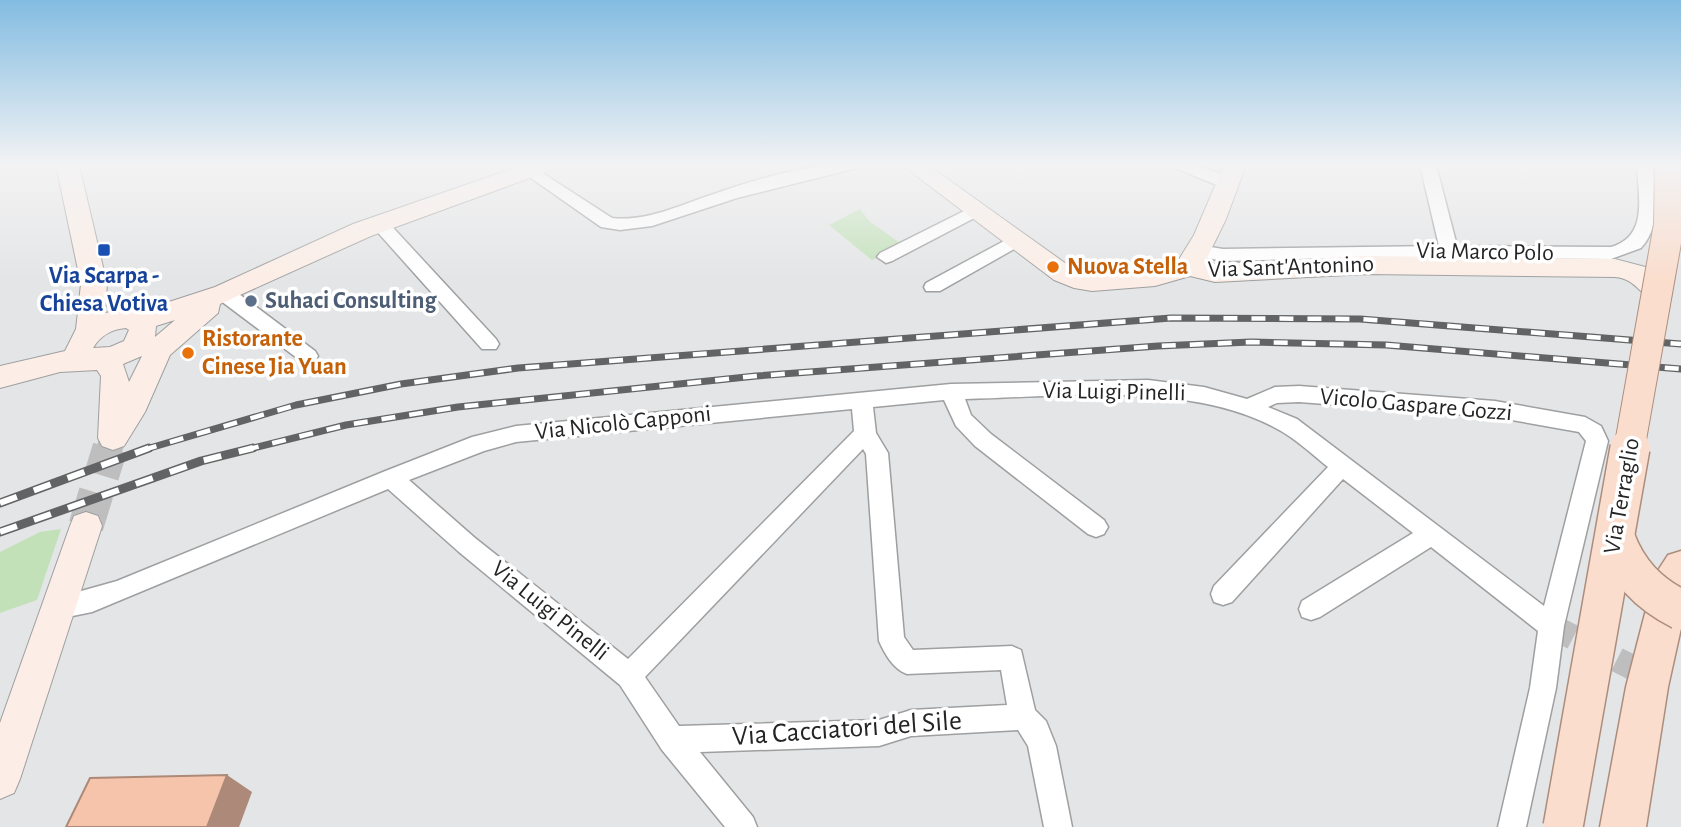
<svg xmlns="http://www.w3.org/2000/svg" width="1681" height="827" viewBox="0 0 1681 827" font-family="'Alegreya Sans',sans-serif">
	<style>
		.green { fill: #c2e1b9 }
		.lines { fill: none; stroke-linecap: round; stroke-linejoin: round }
		.street-tunnel { stroke: #bebebf; stroke-width: 25; stroke-dasharray: 25 12; stroke-linecap: butt }
		.secondary-tunnel-far1 { stroke: #bebebf; stroke-width: 26; stroke-dasharray: 26 13; stroke-linecap: butt }
		.secondary-tunnel { stroke: #bebebf; stroke-width: 35; stroke-dasharray: 35 18; stroke-linecap: butt }
		.street-casing { stroke: #9e9fa0; stroke-width: 3 }
		.secondary-casing { stroke: #9e9fa0; stroke-width: 2 }
		.primary-casing { stroke: #ac8d7d; stroke-width: 3 }
		.street { fill: #fff; fill-rule: evenodd }
		.secondary { fill: #fceee6; fill-rule: evenodd }
		.primary { fill: #faddcd; fill-rule: evenodd }
		.rail-far1-casing { stroke: #626364; stroke-width: 7 }
		.rail-casing { stroke: #626364; stroke-width: 9 }
		.rail-far1 { stroke: #fff; stroke-width: 4.5; stroke-dasharray: 14; stroke-linecap: butt }
		.rail { stroke: #fff; stroke-width: 6; stroke-dasharray: 18; stroke-linecap: butt }
		.primary-bridge-far1-casing { stroke: #ac8d7d; stroke-width: 32; stroke-linecap: butt }
		.primary-bridge-casing { stroke: #ac8d7d; stroke-width: 42; stroke-linecap: butt }
		.primary-bridge-far1 { stroke: #faddcd; stroke-width: 30 }
		.primary-bridge { stroke: #faddcd; stroke-width: 39 }
		.shaded-wall { fill: #ac8978 }
		.building { fill: #f6c4ab; stroke: #ac8978; stroke-width: 2 }
		.transit-dot { fill: #1a4fb4; stroke: #fff; stroke-width: 2.5 }
		.food-dot { fill: #e8710a; stroke: #fff; stroke-width: 2.5 }
		.service-dot { fill: #5c6f8a; stroke: #fff; stroke-width: 2.5 }
		.labels { text-anchor: middle; dominant-baseline: central; stroke-width: 7; stroke-linejoin: round; paint-order: stroke }
		.street-label { font-size: 24px; fill: #242425; stroke: #fff }
		.food-label { font-size: 24px; font-weight: bold; fill: #c56008; stroke: #fff; text-anchor: start }
		.transit-label { font-size: 24px; font-weight: bold; fill: #164399; stroke: #fff }
		.service-label { font-size: 24px; font-weight: bold; fill: #4e5e75; stroke: #fff; text-anchor: start }
		.near-street-label { font-size: 28px; fill: #242425; stroke: #fff }
	</style>
	<rect width="100%" height="100%" fill="#e4e5e6"/>
	<!-- green -->
	<g class="green">
		<polygon points="860,209 869,221 903,245 872,260 829,225"/>
		<polygon points="61,529 37,600 0,613 0,552 40,532"/>
	</g>
	<g class="lines">
		<!-- street-tunnel -->
		<polyline class="street-tunnel" points="1551,626 1649,676"/>
		<!-- secondary-tunnel-far1 -->
		<polyline class="secondary-tunnel-far1" points="109,450 113,438"/>
		<!-- secondary-tunnel -->
		<polyline class="secondary-tunnel" points="86,526 110,448"/>
		<!-- street casing -->
		<g class="street-casing">
			<g id="street">
				<path d="M530 165 612 218C646 222 680 205 711 195 754 180 814 161 859 165L857 168 737 198 652 226 620 230 601 227 524 173 522 170 524 167Z"/>
				<polygon points="1173,165 1195,165 1234,179 1236,183 1234,187 1222,187 1175,168"/>
				<path d="M1420 165H1436L1457 246 1611 247C1649 236 1638 196 1637 165H1653C1656 193 1661 227 1641 248L1611 259 1370 257 1223 261 1192 255 1189 251 1198 245 1223 249 1439 246Z"/>
				<polygon points="976,205 985,210 982,214 892,261 886,263 877,257 880,253"/>
				<polygon points="379,217 385,219 496,339 499,344 496,349 482,349 373,227 370,223 373,219"/>
				<polygon points="1017,234 1023,236 1026,240 1023,244 940,291 926,291 924,287 926,283"/>
				<polygon points="224,287 231,288 315,351 318,356 315,361 308,363 301,361 217,298 215,293 217,288"/>
				<path d="M1148 380 1204 387 1247 399 1275 387 1299 386 1495 401 1585 417 1601 426 1608 441 1564 626 1556 688 1526 827H1498L1530 688 1538 631 1431 547 1320 617 1311 620 1302 617 1299 609 1302 601 1413 533 1343 479 1232 602 1223 605 1214 602 1211 594 1214 586 1328 467C1313 455 1297 440 1281 431 1194 380 1062 397 965 399L971 415 991 434 1104 520 1108 527 1104 534 1096 537 1088 534 975 446 956 426 944 400 873 407 876 433 888 453 904 637 913 650 1012 646 1021 650 1035 710 1046 721 1056 746 1072 827H1044L1028 746 1018 730 911 736 879 746 700 752 753 817 757 827H725L662 750 620 685 459 552 388 489 92 612 58 619 49 616 46 608 49 600 117 581 383 472 472 437 516 426 951 384ZM1299 402 1495 417 1579 432 1586 441 1544 606 1297 419 1268 407 1277 403ZM852 409 854 431 628 659 475 538 409 480 484 451 516 442ZM863 449 866 454 879 641C885 654 893 669 907 674L1001 670 1007 705 911 710 879 720 679 726 645 677Z"/>
			</g>
		</g>
		<!-- secondary casing -->
		<g class="secondary-casing">
			<g id="secondary">
				<path d="M56 165H79L107 284 105 313 126 309 138 312 215 287 353 224 523 165H556L552 170 371 236 220 304 218 313 170 355 145 412 124 446 113 450 102 446 98 438 101 376 97 370 60 372 0 388V366L65 351 76 329 81 284ZM175 320 155 337 156 326ZM126 328 129 330 124 341 110 347 93 348C100 336 112 329 126 328ZM142 356 129 382 123 364Z"/>
				<path d="M902 165H928L1072 268 1086 273 1127 271 1166 266 1178 261 1194 235 1224 165H1246L1226 219 1205 262 1215 264 1367 256 1615 259 1653 269 1669 292 1665 298C1641 305 1641 279 1615 277L1367 274 1215 282 1190 276 1155 286 1092 291 1074 288 1054 280Z"/>
				<polygon points="86,512 98,516 102,526 20,779 14,793 0,799 0,723 70,526 74,516"/>
			</g>
		</g>
		<!-- primary casing -->
		<g class="primary-casing">
			<polygon id="primary" points="1681,551 1681,628 1668,687 1646,827 1600,827 1626,687 1655,575 1668,555"/>
		</g>
		<!-- street -->
		<use href="#street" class="street"/>
		<!-- secondary -->
		<use href="#secondary" class="secondary"/>
		<!-- primary -->
		<use href="#primary" class="primary"/>
		<!-- rail-far1 casing -->
		<g class="rail-far1-casing">
			<g id="rail-far1">
				<polyline points="143,450 296,405 401,384 518,368 1171,318 1360,319 1681,344"/>
				<polyline points="245,450 346,425 458,407 756,376 1158,346 1251,342 1386,345 1681,369"/>
			</g>
		</g>
		<!-- rail casing -->
		<g class="rail-casing">
			<g id="rail">
				<polyline points="0,503 149,448"/>
				<polyline points="0,532 201,461 253,448"/>
			</g>
		</g>
		<!-- rail-far1 -->
		<use href="#rail-far1" class="rail-far1"/>
		<!-- rail -->
		<use href="#rail" class="rail"/>
		<!-- primary-bridge-far1 casing -->
		<g class="primary-bridge-far1-casing">
			<polyline id="primary-bridge-far1" points="1629,450 1669,225 1670,165"/>
		</g>
		<!-- primary-bridge casing -->
		<g class="primary-bridge-casing">
			<g id="primary-bridge">
				<path d="M1615 538C1627 572 1649 594 1681 610"/>
				<polyline points="1563,827 1630,448"/>
			</g>
		</g>
		<!-- primary-bridge-far1 -->
		<use href="#primary-bridge-far1" class="primary-bridge-far1"/>
		<!-- primary-bridge -->
		<use href="#primary-bridge" class="primary-bridge"/>
	</g>
	<!-- shaded-wall -->
	<polygon class="shaded-wall" points="227,775 252,792 239,827 207,827"/>
	<!-- building -->
	<polygon class="building" points="227,775 207,827 66,827 90,778"/>
	<!-- sky -->
	<linearGradient id="sky" x2="0" y2="1"><stop stop-color="#83bce1"/><stop offset="0.59" stop-color="#f3f3f4"/><stop offset="1" stop-color="#f3f3f4" stop-opacity="0"/></linearGradient>
	<rect width="1681" height="280" fill="url(#sky)"/>
	<!-- markers -->
	<rect class="transit-dot" x="97" y="243" width="14" height="14" rx="3.5"/>
	<g class="food-dot">
		<circle cx="1053" cy="267" r="7"/>
		<circle cx="188" cy="353" r="7"/>
	</g>
	<circle class="service-dot" cx="251" cy="301" r="7"/>
	<g class="labels">
		<!-- street labels -->
		<g class="street-label">
			<text transform="translate(1485 252) rotate(1)">Via Marco Polo</text>
			<text transform="translate(1291 267) rotate(-2)">Via Sant'Antonino</text>
			<text transform="translate(1114 392) rotate(1)">Via Luigi Pinelli</text>
			<text transform="translate(1416 405) rotate(5)">Vicolo Gaspare Gozzi</text>
			<text transform="translate(623 423) rotate(-6)">Via Nicolò Capponi</text>
			<text transform="translate(1622 496) rotate(-80)">Via Terraglio</text>
			<text transform="translate(550 611) rotate(39)">Via Luigi Pinelli</text>
		</g>
		<!-- food labels -->
		<g class="food-label">
			<text x="1067" y="267">Nuova Stella</text>
			<text x="202" y="339">Ristorante<tspan x="202" dy="28">Cinese Jia Yuan</tspan></text>
		</g>
		<!-- transit labels -->
		<g class="transit-label">
			<text x="104" y="276">Via Scarpa -<tspan x="104" dy="28">Chiesa Votiva</tspan></text>
		</g>
		<!-- service labels -->
		<g class="service-label">
			<text x="265" y="301">Suhaci Consulting</text>
		</g>
		<!-- near-street labels -->
		<g class="near-street-label">
			<text transform="translate(847 729) rotate(-4)">Via Cacciatori del Sile</text>
		</g>
	</g>
</svg>
